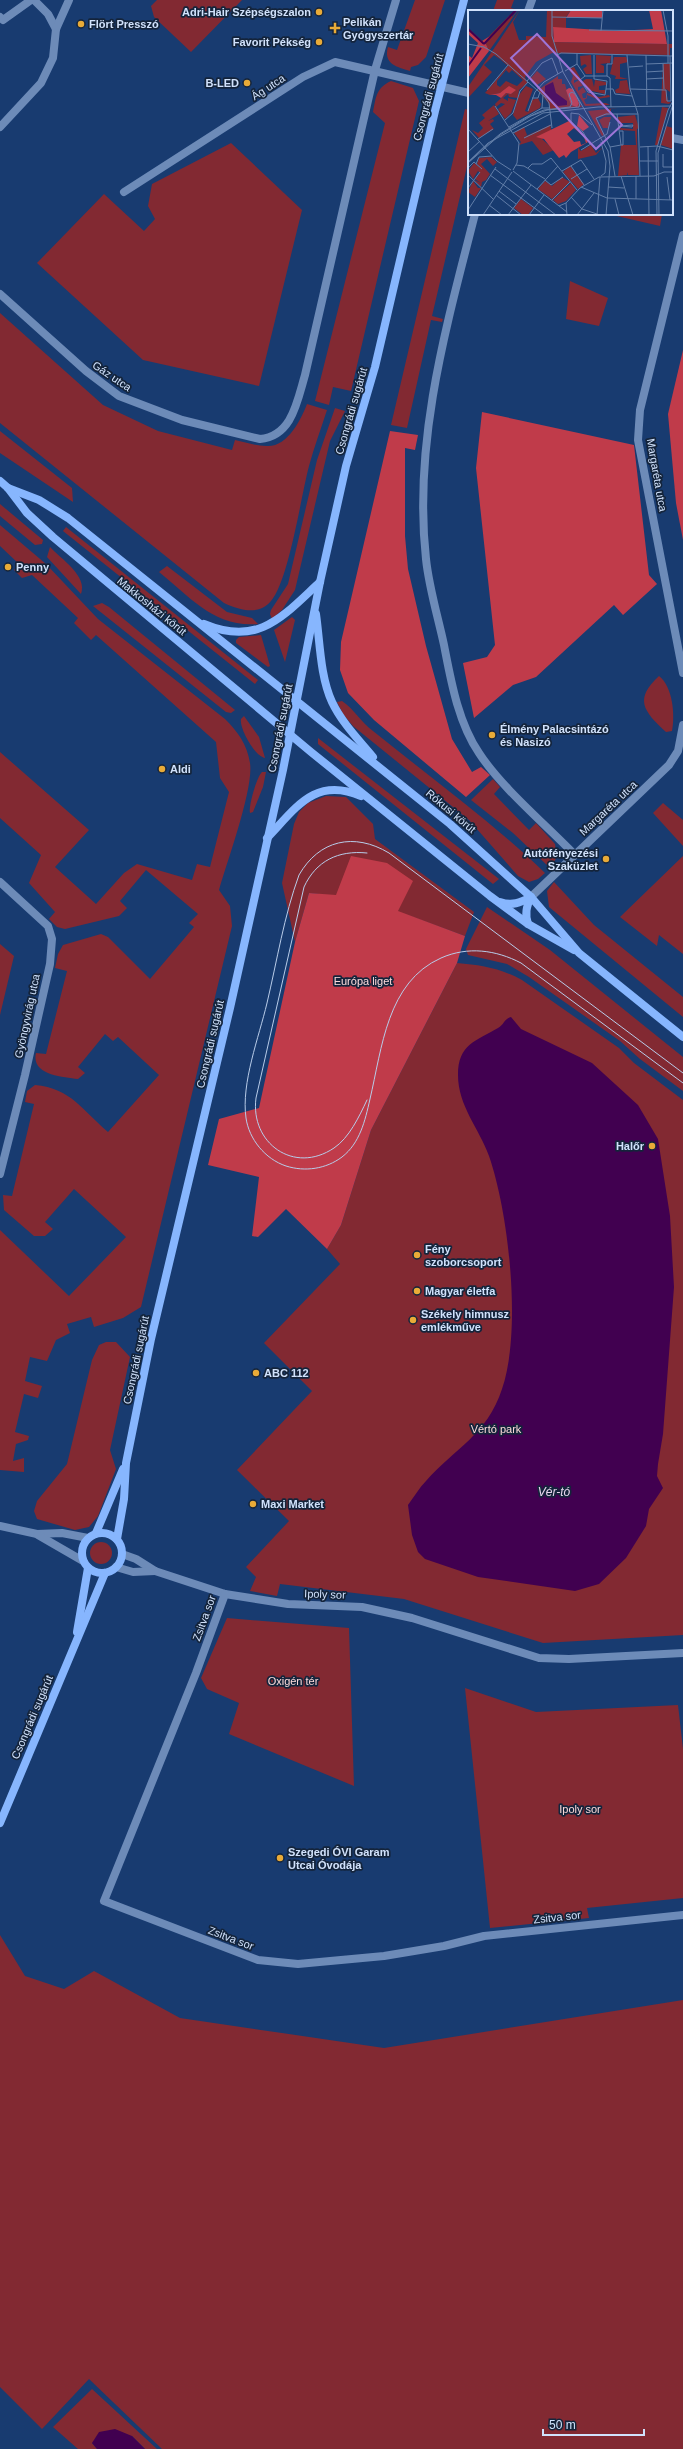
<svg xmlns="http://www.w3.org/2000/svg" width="683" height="2449" viewBox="0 0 683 2449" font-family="Helvetica,sans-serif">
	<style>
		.green { fill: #822932 }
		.forest { fill: #c03b4a }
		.water { fill: #410050 }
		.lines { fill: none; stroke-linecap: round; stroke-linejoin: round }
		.minor { stroke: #6d8bb8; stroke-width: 8 }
		.tertiary { stroke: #6d8bb8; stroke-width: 8 }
		.secondary { stroke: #87b6fe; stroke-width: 8 }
		.tram { stroke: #b8cce9; stroke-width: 1 }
		.poi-dot { fill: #e9ab38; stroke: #14243b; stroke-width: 1.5 }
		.labels { text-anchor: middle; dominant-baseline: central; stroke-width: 3.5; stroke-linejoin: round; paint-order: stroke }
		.poi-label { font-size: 11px; font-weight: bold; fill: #d1e2fc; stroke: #14243b; text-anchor: start }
		.street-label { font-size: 11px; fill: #d1e2fc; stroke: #14243b }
		.park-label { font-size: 11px; fill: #fddada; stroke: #14243b }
		.water-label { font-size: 12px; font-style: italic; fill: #e9d6ef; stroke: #14243b }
		.inset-river { fill: none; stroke: #410050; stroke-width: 2 }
		.inset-road { fill: none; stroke: #627ea8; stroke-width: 1 }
		.view { fill: #9d75d7; fill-opacity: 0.15; stroke: #9d75d7; stroke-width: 2 }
		.inset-edge { fill: none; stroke: #d1e2fc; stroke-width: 2 }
	</style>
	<rect width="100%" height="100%" fill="#183b70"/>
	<!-- green -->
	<g class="green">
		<polygon points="157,0 242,0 191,52 154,17 151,6"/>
		<path d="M415 0H445L426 57 418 65 411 67 410 71C397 67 383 64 388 47L397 50Z"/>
		<polygon points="497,0 514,0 511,8 520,11 493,11"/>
		<path d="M391 81 413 88 419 101 351 391 333 387 329 405 315 401 385 123 373 112C376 97 376 88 391 81Z"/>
		<polygon points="465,109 469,110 469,158 432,316 443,319 442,322 431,320 407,428 391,425"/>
		<polygon points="231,143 302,210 259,386 143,360 37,263 104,194 144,231 155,219 148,206 152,184"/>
		<polygon points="608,214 662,214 660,226"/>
		<polygon points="570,281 608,298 599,326 566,319"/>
		<path d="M0 313 103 405 158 431 232 450 235 440C245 442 256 446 266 446 287 448 301 420 307 404L327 410C321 429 314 447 309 466 301 496 289 580 271 601 259 616 239 610 224 603L0 423Z"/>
		<polygon points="335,408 345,411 330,441 295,590 282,610 272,619 270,614 271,610 288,584 317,460"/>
		<polygon points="0,431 72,488 73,502 0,453"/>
		<polygon points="0,504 43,540 42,544 35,545 0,516"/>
		<path d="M0 525 46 564 98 619 225 719C238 732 247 744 250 763 254 788 227 862 219 890L230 906 232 926 141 1307 123 1318 94 1327 91 1317 67 1324 70 1333 56 1340 47 1361 30 1357 25 1381 42 1386 38 1398 24 1394 15 1432 29 1436 28 1440 16 1444 13 1461 24 1458V1472L0 1470V1230L69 1296 126 1237 74 1189 45 1222 53 1229 45 1236H34L4 1210 3 1195 12 1196 34 1104 25 1102 27 1091 35 1085C71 1088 83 1111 108 1132L159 1075 118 1037 113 1041 105 1034 78 1067 85 1073 78 1079C62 1077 31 1075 36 1053L46 1054 67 971 55 968 58 954 63 945 101 934 108 937 150 979 194 927 189 923 198 914 146 870 120 901 127 908 119 916 65 929 57 927 49 919 55 912 29 883 41 855 0 818V752L89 830 55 867 96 904 124 873 137 864 192 880 197 864 210 867 229 792 220 778 216 742 96 635 91 640 74 623 78 618 32 575 22 578 14 570 19 564 0 546Z"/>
		<polygon points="66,527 258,680 255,684 63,531"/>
		<path d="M50 547C61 559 88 576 81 594L47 557Z"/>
		<path d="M167 566 227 612 252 618 258 624C215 628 190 597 159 572Z"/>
		<polygon points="102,603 109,607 235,710 231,713 226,712 93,606"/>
		<polygon points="292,617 295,620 285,662 274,630"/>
		<polygon points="261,635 270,666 268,667 236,643 236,640 239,637"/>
		<path d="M659 676C673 687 675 715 672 731L666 732C643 711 634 699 659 676Z"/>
		<path d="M342 701C354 709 361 722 373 731 431 778 491 821 545 873L538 879 529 882 518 876 469 820 353 726 343 714 337 702Z"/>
		<path d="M244 716 259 737 265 758C255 757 239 728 241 719Z"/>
		<polygon points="318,738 499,879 493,884 318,744"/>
		<path d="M262 772H266L263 787 253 812 250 813C248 807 257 776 262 772Z"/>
		<polygon points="493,779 500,787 494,794 529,830 536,823 555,844 557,857 550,868 513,833 471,800"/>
		<path d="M326 796 346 797 373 824 375 839 474 912 465 936C414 917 363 898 309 893L295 942 282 883 294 824 299 812 308 803Z"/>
		<polygon points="663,803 683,820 683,846 653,813"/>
		<polygon points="683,856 683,954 659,935 657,946 620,917"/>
		<polygon points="554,882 594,925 683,997 683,1017 549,907 547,891"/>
		<polygon points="487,907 550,950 683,1057 683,1091 640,1059 620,1041 529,977 507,964 468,955 466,949"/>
		<polygon points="0,944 14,956 0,1015"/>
		<path d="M457 963C481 965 500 968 522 980L619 1048 634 1063 683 1100V1635L543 1643 404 1599 280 1584 277 1596 250 1591 256 1577 246 1567 289 1521 237 1470 312 1391 264 1343 340 1264 327 1249 341 1225 371 1130Z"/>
		<polygon points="106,1342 116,1342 130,1357 110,1450 116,1469 98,1516 89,1527 75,1530 37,1519 34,1511 37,1501 67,1464 92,1360 99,1345"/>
		<circle cx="101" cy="1553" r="11"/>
		<polygon points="227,1618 349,1628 354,1786 229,1734 239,1703 207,1689 201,1678"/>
		<polygon points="465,1688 536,1712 678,1705 683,1749 683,1898 587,1908 589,1918 490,1928"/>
		<polygon points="0,1935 25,1976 64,1989 94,1971 180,2018 384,2048 683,2000 683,2449 162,2449 89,2379 42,2429 0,2387"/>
		<polygon points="92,2389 157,2449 145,2449 132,2436 92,2443 97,2449 78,2449 53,2427"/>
	</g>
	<!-- forest -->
	<g class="forest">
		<polygon points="683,350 683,540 676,503 668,414"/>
		<polygon points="482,412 634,445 649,575 657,584 623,615 614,605 536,677 513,685 474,718 463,663 487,657 495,645 476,468"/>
		<polygon points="390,431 418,435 415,450 405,448 405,536 408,569 426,646 452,739 472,772 481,767 490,775 466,797 374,720 348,693 340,670 341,642"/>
		<polygon points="351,856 387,863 413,881 398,911 465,936 457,963 371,1130 341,1225 327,1249 286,1209 258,1237 252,1236 259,1177 208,1165 219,1119 259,1108 295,942 309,893 336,895"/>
	</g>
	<!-- water -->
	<g class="water">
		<path d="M511 1017 521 1029 592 1063 638 1105 658 1139 670 1216 674 1287 663 1434 658 1464 657 1476 663 1488 649 1509 646 1526 626 1558 599 1584 575 1591 478 1577 425 1559 418 1552 412 1535 408 1505C414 1497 419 1488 426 1481 455 1448 487 1435 502 1389 522 1331 509 1214 489 1156 479 1128 458 1106 458 1075 458 1044 476 1041 498 1028 504 1025 504 1019 511 1017Z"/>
		<polygon points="115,2429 132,2436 145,2449 97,2449 92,2443 99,2432"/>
	</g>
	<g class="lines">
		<!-- minor -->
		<g class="minor">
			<polyline points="34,0 48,14 56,29"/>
			<polyline points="528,11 532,0"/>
			<polyline points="0,17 3,20 31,0"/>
			<polyline points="0,127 41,83 53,58 56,29 69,0"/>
			<polyline points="672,138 683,140"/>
			<polyline points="124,192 303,77 335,62 469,93"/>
			<path d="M475 214C446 327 413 442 426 559 429 588 438 617 444 645 451 681 458 722 479 753 501 787 545 824 574 854"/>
			<polyline points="683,235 640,410 638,440 683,673"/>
			<path d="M0 294 86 371 119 396 182 420 260 439C292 436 297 402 305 375L375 70 396 0"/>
			<polyline points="0,882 48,926 52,939 50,964 25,1075 0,1174"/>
			<polyline points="531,897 669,765 678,751 683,725"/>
			<polyline points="122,1554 136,1559 155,1571 225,1594 288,1604 362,1607 412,1618 539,1658 569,1659 683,1653"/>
			<polyline points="116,1567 133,1572 155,1571"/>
			<polyline points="225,1594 196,1673 104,1901 258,1960 298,1964 384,1956 444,1946 484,1936 683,1915"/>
		</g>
		<!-- tertiary -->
		<g class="tertiary">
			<polyline points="0,1526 37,1534 62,1533 88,1538"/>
			<polyline points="38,1535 83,1561"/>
		</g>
		<!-- secondary -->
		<g class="secondary">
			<polyline points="0,481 8,488 27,513 53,537 311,752 490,896 528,924 574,950"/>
			<polyline points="8,488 39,500 68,518 450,824 531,897 579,953 683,1037"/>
			<path d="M316 614C320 642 320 676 332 702 342 723 359 740 373 757"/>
			<path d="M204 624C259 647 283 616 320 582"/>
			<path d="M267 838C296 808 315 776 361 796"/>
			<path d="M500 902C512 906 520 903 531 897"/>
			<path d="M528 924C525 914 526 907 531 897"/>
			<circle cx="102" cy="1553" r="20"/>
			<polyline points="96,1533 123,1469"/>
			<polyline points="117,1539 124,1499 126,1463 151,1339 230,1008 283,770 320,582 346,466 375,367 435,111 464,0"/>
			<polyline points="77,1632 88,1568"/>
			<polyline points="0,1823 105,1573"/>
		</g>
		<!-- tram -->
		<g class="tram">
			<path d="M683 1073 389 853C354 832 319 840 299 875 284 916 277 961 267 1003 259 1037 241 1083 246 1118 249 1139 265 1159 286 1166 305 1172 326 1169 342 1157 360 1143 365 1121 370 1099 382 1048 387 982 441 958 468 946 496 950 521 963L683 1083"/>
			<path d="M367 1100C359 1117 349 1138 334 1148 294 1175 250 1143 256 1098L304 887C316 861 338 850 367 853"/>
		</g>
	</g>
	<!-- markers -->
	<g class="poi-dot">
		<circle cx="319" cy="12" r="4"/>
		<circle cx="81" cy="24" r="4"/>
		<path d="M333 22h4v4h4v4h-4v4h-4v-4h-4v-4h4z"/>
		<circle cx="319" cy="42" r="4"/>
		<circle cx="247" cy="83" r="4"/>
		<circle cx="8" cy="567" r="4"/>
		<circle cx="492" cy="735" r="4"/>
		<circle cx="162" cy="769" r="4"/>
		<circle cx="606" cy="859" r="4"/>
		<circle cx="652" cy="1146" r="4"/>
		<circle cx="417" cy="1255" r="4"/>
		<circle cx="417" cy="1291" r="4"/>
		<circle cx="413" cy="1320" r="4"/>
		<circle cx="256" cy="1373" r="4"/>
		<circle cx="253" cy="1504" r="4"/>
		<circle cx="280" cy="1858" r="4"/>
	</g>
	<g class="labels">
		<!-- poi labels -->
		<g class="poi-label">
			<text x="311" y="12" text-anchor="end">Adri-Hair Szépségszalon</text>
			<text x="343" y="22">Pelikán<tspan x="343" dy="13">Gyógyszertár</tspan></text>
			<text x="89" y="24">Flört Presszó</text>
			<text x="311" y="42" text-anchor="end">Favorit Pékség</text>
			<text x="239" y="83" text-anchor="end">B-LED</text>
			<text x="16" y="567">Penny</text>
			<text x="500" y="729">Élmény Palacsintázó<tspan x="500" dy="13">és Nasizó</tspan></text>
			<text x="170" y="769">Aldi</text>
			<text x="598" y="853" text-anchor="end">Autófényezési<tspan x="598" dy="13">Szaküzlet</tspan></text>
			<text x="644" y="1146" text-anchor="end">Halőr</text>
			<text x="425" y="1249">Fény<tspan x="425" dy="13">szoborcsoport</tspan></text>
			<text x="425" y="1291">Magyar életfa</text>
			<text x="421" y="1314">Székely himnusz<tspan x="421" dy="13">emlékműve</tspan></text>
			<text x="264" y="1373">ABC 112</text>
			<text x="261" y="1504">Maxi Market</text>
			<text x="288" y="1852">Szegedi ÓVI Garam<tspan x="288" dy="13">Utcai Óvodája</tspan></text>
		</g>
		<!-- street labels -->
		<g class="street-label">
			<text transform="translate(268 87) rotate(-33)">Ág utca</text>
			<text transform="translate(428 97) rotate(-75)">Csongrádi sugárút</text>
			<text transform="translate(112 376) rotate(34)">Gáz utca</text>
			<text transform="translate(351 411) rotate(-74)">Csongrádi sugárút</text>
			<text transform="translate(657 475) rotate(80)">Margaréta utca</text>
			<text transform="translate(152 606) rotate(39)">Makkosházi körút</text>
			<text transform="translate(280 728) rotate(-79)">Csongrádi sugárút</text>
			<text transform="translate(608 808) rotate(-43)">Margaréta utca</text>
			<text transform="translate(451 811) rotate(40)">Rókusi körút</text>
			<text transform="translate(27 1016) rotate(-78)">Gyöngyvirág utca</text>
			<text transform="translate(210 1044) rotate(-77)">Csongrádi sugárút</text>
			<text transform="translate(136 1360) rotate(-78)">Csongrádi sugárút</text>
			<text transform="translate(325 1594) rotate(2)">Ipoly sor</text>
			<text transform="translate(204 1618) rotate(-70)">Zsitva sor</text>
			<text transform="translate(32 1717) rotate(-67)">Csongrádi sugárút</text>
			<text transform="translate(557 1917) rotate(-6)">Zsitva sor</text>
			<text transform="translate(231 1938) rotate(21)">Zsitva sor</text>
		</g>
		<!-- park labels -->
		<g class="park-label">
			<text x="363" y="981">Európa liget</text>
			<text x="496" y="1429">Vértó park</text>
			<text x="293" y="1681">Oxigén tér</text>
			<text x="580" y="1809">Ipoly sor</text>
		</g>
		<!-- water labels -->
		<g class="water-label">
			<text x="554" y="1492">Vér-tó</text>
		</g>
	</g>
	<!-- overview -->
	<g transform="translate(468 10)">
		<rect width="205" height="205" fill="#183b70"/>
		<path d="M50 0 21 41 17 32 22 25 44 3V7ZM52 0 45 12 51 30H58V26L78 27 79 0H103L98 7V18H85L86 32 205 34V38H202V45L84 43 68 52 57 67 59 73 51 80 50 88 41 87 40 84 35 88 40 91V88L48 90 43 103 37 109 30 99 37 94 33 93 28 97 27 94 38 83 43 84 47 80 22 85 17 83 40 56 32 49 26 45 16 55 24 62 0 88V77ZM38 60 41 63 44 60 55 70 49 76 38 71 32 77 29 75V71ZM123 45 124 64H118L115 59 119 56 117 54 113 56 112 46ZM128 45 143 46 142 53 132 54 136 56V63H128ZM146 47H158L160 52 152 54V67L160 69H147L148 66 142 64ZM195 54H202V82L198 79 200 92H203L201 94 193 93ZM106 57 113 69 106 70V73L111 70 115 76 110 77V81L115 77 118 82 114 84 115 88H118L119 83 131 87 141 85 142 87 129 89 119 85V88L116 90 118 94 138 93 142 95 117 96 103 72 105 66 101 59ZM69 61 78 69 69 75 62 69ZM90 66V69H94V74H97L103 96 111 93 114 97 82 100 81 94 70 80ZM118 69H124L126 77 127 70 138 72V75L131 76V80H137V84L120 80 115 71ZM159 70 162 84 148 83 147 80 151 78 152 71ZM58 76 65 79 57 101 60 102 64 90 70 88 73 94 72 98 49 110 45 105 51 85ZM26 95 31 104 20 111 25 109 26 111 22 114 26 119 11 128 4 120 10 123 15 118 11 113 17 108 14 105ZM194 97 200 98 190 135H187ZM150 98 143 99V104L128 108 136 125 134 126 120 101ZM167 105 171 118 169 119V130L171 165H160V162L159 165 150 166 153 135H168L167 121 153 120 151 118 165 119V113H151L150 107ZM136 107H143L140 118H135L131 110ZM82 115 84 123 74 129 86 140 75 145 64 131 51 135 53 132 46 123 56 117 59 125 56 127ZM198 116 205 118V139L193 135ZM123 135 128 143 135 137 128 145 110 149V138L113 141ZM23 147 29 152 25 156 19 149 13 154 22 164 18 170 14 172 13 177 6 170 13 173 7 169 12 163 10 161 5 169 0 161 6 153 14 159 9 154 11 148ZM102 156 116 174 110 179 95 162ZM94 167 102 172 84 189 70 179 77 171 84 176ZM5 171 10 178H13L7 187 0 182ZM103 173 108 180 98 191 90 194 85 190ZM53 189 65 198 60 205H55L46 198Z" fill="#822932" fill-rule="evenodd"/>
		<path d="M103 0H134V8H98ZM181 0H193L199 34 86 32 85 17 148 21 185 19ZM0 18 14 31 22 26 17 32 21 41 0 68V45L4 48 10 33 0 24ZM41 76 48 80 43 84 38 83 33 88 28 85H22L32 83ZM101 78 105 79 111 93 109 97 103 95 98 80ZM111 105 121 117 115 121 109 116ZM101 111 114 123 120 132 103 142 98 148 96 145 91 148 76 129 68 127ZM106 118 116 127 118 133 113 135 112 131 106 132 99 124Z" fill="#c03b4a" fill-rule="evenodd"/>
		<path d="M85 72 88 83 99 91V95L90 96 77 83V76Z" fill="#410050"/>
		<path class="inset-river" d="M0 19 16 34M16 34 48 0M0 56 13 38"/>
		<path class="inset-road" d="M84 0V26L95 62 140 141 142 156 138 205M195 0 200 26V53M84 7 134 8M121 20 205 21M133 21 135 0M0 34 16 37 28 44 77 87 81 93 84 118M109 43V54L117 66H139L142 68 143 97M89 45 93 43 205 46M126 45V69L139 71 138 79M159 45 162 79 170 104 172 166M178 45 179 95M178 54 205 53M195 54 196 79M161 57 175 56M97 61 109 54M178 62 195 61M117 66 112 70 120 82 137 85 138 79H145L147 84 164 86M139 66V54H144V45M178 69 196 68M59 71 74 53 84 48 90 64M162 79 198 80 199 91H203L202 46M19 80 40 55M64 88H70L72 82M27 96 51 133 49 153 45 160M74 98 75 85M60 101 67 82 76 72 95 61M103 103 111 104 124 115M103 103V112L115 122 122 134M37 110 45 103 52 81 60 72M151 116H152L164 117 165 115 152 116M41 117 74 98H81M0 119 29 151 43 160M152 121H155V135H153M45 123 82 104M56 128 83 115M10 129 25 119M180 136 181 205M142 137 153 135 149 104M172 137 189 136 205 140M113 140 139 124 142 112M0 142 12 131M195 144V157H205M113 150 126 169M172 151H190M0 152 20 133 75 103 130 97 203 96M0 153 11 142 32 124 58 108 71 102 76 100 102 97 104 93 101 84 104 82 107 84 112 93 111 97 79 100 63 106 32 125 0 153M8 154 11 147 24 146M48 155 56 156 77 169M103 156 116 175M0 158 6 152 14 159M60 158 64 154H74L83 148 109 180M27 159 88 205M45 161 99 202M94 161 113 150M0 165 25 189M22 165 76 205M133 166 137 163 138 151 133 132M147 166 142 137 128 108 138 104H170M153 166 165 205M168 166V189M199 167 202 190M103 169 119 159M77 170 83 175 95 167M113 177 139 188 205 190M140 177 156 178M0 178 12 162M69 179 90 156M31 181 48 194M28 185 53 205M103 187 114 199 132 205M147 189 151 205M84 190 102 172M98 193 99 205M21 195 34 205M91 196 98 193 112 178 131 167 186 166 196 162H205M0 200 28 157M15 205 44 162M40 205 63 175M61 205 76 185M109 205 126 183M129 205 132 167M189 205 188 141 200 100 205 91M191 205 190 143 205 94"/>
		<path class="view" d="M69 24 154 115 128 139 43 48Z"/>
		<rect width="205" height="205" class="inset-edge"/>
	</g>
	<!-- scale -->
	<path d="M543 2429v6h101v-6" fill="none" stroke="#d1e2fc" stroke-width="2"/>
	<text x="549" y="2429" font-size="12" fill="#d1e2fc" stroke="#14243b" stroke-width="3" paint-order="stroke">50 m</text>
</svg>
